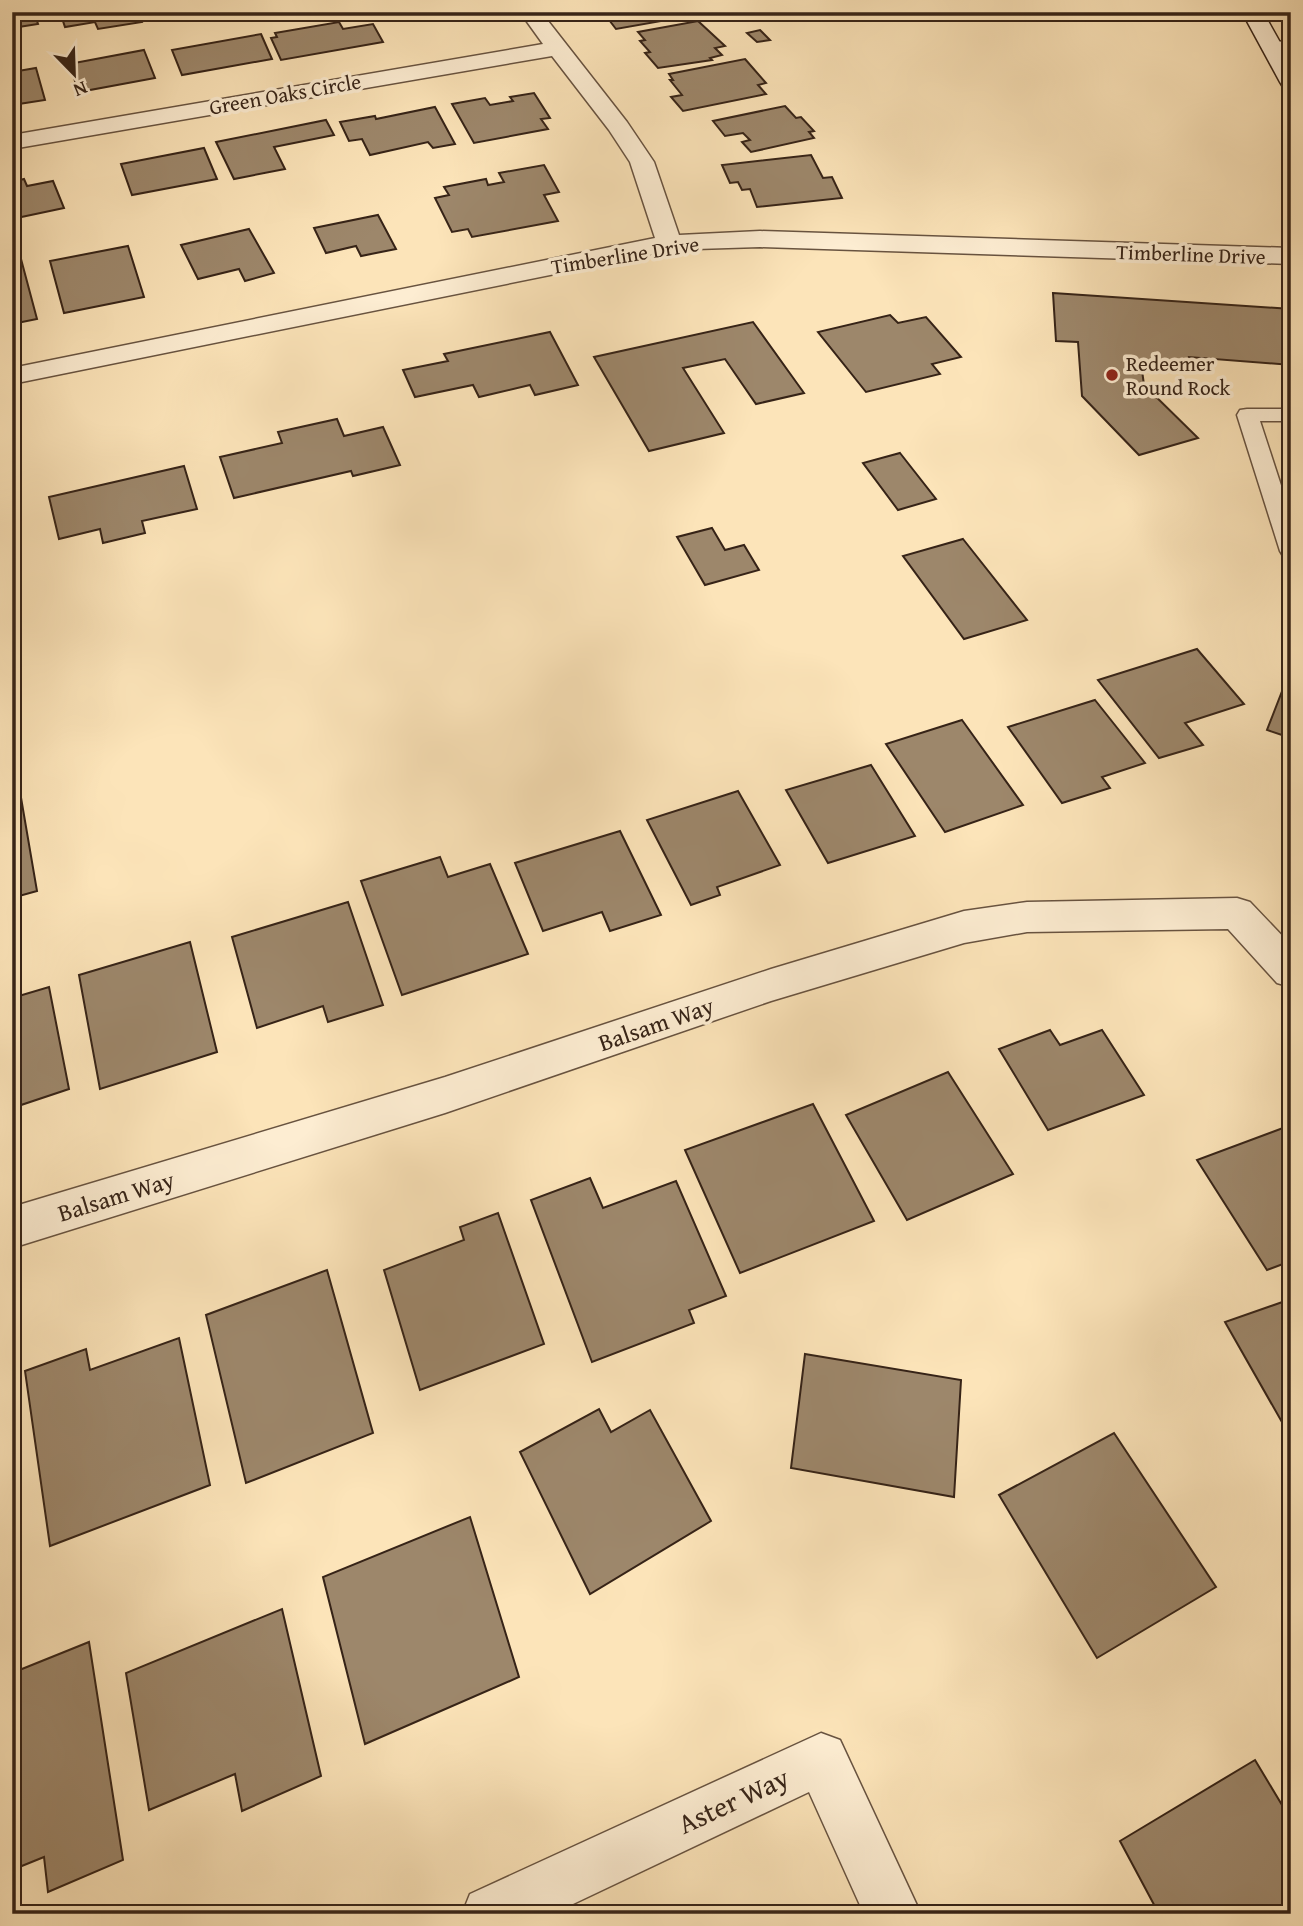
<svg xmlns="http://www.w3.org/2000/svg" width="1303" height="1926" viewBox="0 0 1303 1926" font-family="'Gentium Book Plus',serif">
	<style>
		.building { fill: #9d876b; stroke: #362317; stroke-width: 2 }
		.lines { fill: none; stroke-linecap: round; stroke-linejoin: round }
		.lane-casing { stroke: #685340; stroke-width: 3 }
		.street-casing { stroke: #685340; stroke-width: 3 }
		.secondary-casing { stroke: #362317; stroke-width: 3 }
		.lane { fill: #fdedd2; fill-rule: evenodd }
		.street { fill: #fdedd2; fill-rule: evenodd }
		.secondary { fill: #fdedd2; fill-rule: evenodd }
		.poi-dot { fill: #8f2418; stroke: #fdedd2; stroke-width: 2.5 }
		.labels { text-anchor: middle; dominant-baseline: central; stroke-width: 7; stroke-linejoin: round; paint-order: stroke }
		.far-street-label { font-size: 21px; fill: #362317; stroke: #fdedd2 }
		.far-poi-label { font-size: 21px; fill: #362317; stroke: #fdedd2; text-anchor: start }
		.street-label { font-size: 24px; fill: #362317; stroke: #fdedd2 }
		.near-street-label { font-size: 28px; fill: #362317; stroke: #fdedd2 }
	</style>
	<rect width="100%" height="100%" fill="#fce4b9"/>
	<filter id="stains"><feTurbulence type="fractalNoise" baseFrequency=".00286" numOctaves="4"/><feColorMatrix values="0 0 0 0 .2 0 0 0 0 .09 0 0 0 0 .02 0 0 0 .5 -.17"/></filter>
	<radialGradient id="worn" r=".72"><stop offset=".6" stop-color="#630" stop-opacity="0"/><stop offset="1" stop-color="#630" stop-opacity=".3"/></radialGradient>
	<!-- building -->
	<g class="building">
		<polygon points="12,12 34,12 38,24 12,28"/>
		<polygon points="60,12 139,12 142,22 98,29 95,22 65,27"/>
		<polygon points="603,12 683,12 684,17 616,29"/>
		<polygon points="698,21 725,46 715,48 722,55 710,58 712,60 658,68 645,53 650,52 640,41 645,40 638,32"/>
		<polygon points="339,22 343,29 373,24 383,42 281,60 271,38 277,37 275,33"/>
		<polygon points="760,30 770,40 757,42 747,33"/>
		<polygon points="261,34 272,59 182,75 172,50"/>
		<polygon points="144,50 155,78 79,92 69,64"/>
		<polygon points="745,59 766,83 758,85 766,94 683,111 671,97 682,95 670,80 673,80 669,74"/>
		<polygon points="36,68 45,100 12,105 12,72"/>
		<polygon points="534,93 550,118 541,119 548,129 474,143 452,104 485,98 490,105 513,101 510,97"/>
		<polygon points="785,106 796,118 801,117 814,131 809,132 814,138 751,152 742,142 750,140 743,133 725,136 713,121"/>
		<polygon points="435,107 455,144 433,148 428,142 370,155 362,139 349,141 340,122 375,116 376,119"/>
		<polygon points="326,120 334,135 274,147 285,169 234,179 216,142"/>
		<polygon points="204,148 217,179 132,195 121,164"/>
		<polygon points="811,155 823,178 832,177 842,198 757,207 750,189 742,190 738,182 730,183 722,165"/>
		<polygon points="544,165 559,192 544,195 558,221 472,237 468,229 452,232 435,198 449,195 444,187 486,179 488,185 504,182 499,173"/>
		<polygon points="24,179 27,186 53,181 64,208 12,219 12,182"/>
		<polygon points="378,215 396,249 361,256 356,246 326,253 314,228"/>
		<polygon points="249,229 274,273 245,281 239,269 198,279 181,245"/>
		<polygon points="128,246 144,297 64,313 50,261"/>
		<polygon points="21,259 37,319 12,324 12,261"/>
		<polygon points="1053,293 1291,309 1291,365 1189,357 1191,366 1141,363 1144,385 1198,438 1139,455 1082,396 1078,342 1056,341"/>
		<polygon points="890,315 898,323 926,317 961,357 932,364 940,374 866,392 818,332"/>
		<polygon points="753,322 804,393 756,404 725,359 683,368 724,433 649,451 594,357"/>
		<polygon points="550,332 578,385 535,395 530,385 479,397 473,385 415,397 403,370 448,361 444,354"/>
		<polygon points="337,419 344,436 383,427 400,465 353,476 351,471 234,498 220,457 282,443 278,432"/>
		<polygon points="900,453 936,499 898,510 863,463"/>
		<polygon points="184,466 197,509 142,521 145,533 103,543 100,529 59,539 49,497"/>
		<polygon points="712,528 725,550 744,545 759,570 705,585 677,537"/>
		<polygon points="963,539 1027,620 964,639 903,556"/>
		<polygon points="1197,649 1244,704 1185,723 1203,745 1159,758 1098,680"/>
		<polygon points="1286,681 1291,683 1291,738 1267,730"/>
		<polygon points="1095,700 1145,763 1102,777 1110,788 1062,803 1008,727"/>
		<polygon points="962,720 1023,805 945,832 886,744"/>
		<polygon points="12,745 37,891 12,898"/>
		<polygon points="871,765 915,836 828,863 786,790"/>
		<polygon points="738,791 780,865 717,887 720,895 691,905 647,820"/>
		<polygon points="620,831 661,915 610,931 602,912 543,931 515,863"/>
		<polygon points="440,857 448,877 490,864 528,954 402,995 361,881"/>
		<polygon points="348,902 383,1005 328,1022 323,1006 257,1028 232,937"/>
		<polygon points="190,942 217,1052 100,1089 79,975"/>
		<polygon points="49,987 69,1089 12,1108 12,998"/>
		<polygon points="1050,1030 1060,1045 1102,1030 1144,1095 1048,1130 999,1049"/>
		<polygon points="948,1072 1013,1174 907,1220 846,1115"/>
		<polygon points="813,1104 874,1221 740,1273 685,1150"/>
		<polygon points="1291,1125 1291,1261 1267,1270 1197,1160"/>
		<polygon points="590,1178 603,1208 676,1181 726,1296 689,1310 694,1323 592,1362 531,1200"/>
		<polygon points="498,1213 544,1344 420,1390 384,1270 464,1240 460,1227"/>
		<polygon points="327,1270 373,1433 246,1483 206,1315"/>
		<polygon points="1291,1299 1291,1438 1225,1322"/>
		<polygon points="179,1338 210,1485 50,1546 25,1371 86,1349 90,1370"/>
		<polygon points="805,1354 961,1380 954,1497 791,1468"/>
		<polygon points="599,1409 611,1432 650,1410 711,1521 590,1594 520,1452"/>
		<polygon points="1114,1433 1216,1587 1097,1658 999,1495"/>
		<polygon points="470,1517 519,1677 365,1744 323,1577"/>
		<polygon points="282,1609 321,1776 242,1811 235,1774 149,1810 126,1673"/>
		<polygon points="89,1642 123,1860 48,1892 44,1857 12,1870 12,1673"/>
		<polygon points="1255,1760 1291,1820 1291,1914 1159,1914 1120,1841"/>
	</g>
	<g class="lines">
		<!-- lane casing -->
		<g class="lane-casing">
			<g id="lane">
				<polygon points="1291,41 1291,51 1272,52 1264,47 1272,42"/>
				<polygon points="1247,409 1291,409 1291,421 1260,421 1291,516 1291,559 1283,556 1280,551 1237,415 1240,410"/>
			</g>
		</g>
		<!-- street casing -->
		<g class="street-casing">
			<g id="street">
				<polygon points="520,12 541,12 627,122 654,162 679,235 760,231 1291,248 1291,264 760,247 696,249 654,254 12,384 12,368 655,238 630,162 609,130 552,56 12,149 12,135 543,44"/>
				<polygon points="1237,898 1250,902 1291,945 1291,987 1277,983 1228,929 1027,932 964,943 771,1001 445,1113 12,1248 12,1207 445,1077 771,969 964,911 1027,902"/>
				<polygon points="821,1733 840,1740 921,1914 864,1914 809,1792 552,1914 462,1914 470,1894"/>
			</g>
		</g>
		<!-- secondary casing -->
		<g class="secondary-casing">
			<polygon id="secondary" points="1242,12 1263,12 1291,62 1291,89 1283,87 1280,82"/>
		</g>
		<!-- lane -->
		<use href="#lane" class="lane"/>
		<!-- street -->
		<use href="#street" class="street"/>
		<!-- secondary -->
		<use href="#secondary" class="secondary"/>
	</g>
	<!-- markers -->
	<circle class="poi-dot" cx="1112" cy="375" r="7"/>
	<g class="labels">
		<!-- far-street labels -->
		<g class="far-street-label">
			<text transform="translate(285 94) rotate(-10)">Green Oaks Circle</text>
			<text transform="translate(1191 254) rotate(2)">Timberline Drive</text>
			<text transform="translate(625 255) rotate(-9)">Timberline Drive</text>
		</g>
		<!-- far-poi labels -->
		<g class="far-poi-label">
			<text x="1126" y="363">Redeemer<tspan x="1126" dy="24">Round Rock</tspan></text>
		</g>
		<!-- street labels -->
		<g class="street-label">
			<text transform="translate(656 1024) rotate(-19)">Balsam Way</text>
			<text transform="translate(116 1196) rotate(-17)">Balsam Way</text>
		</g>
		<!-- near-street labels -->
		<g class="near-street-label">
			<text transform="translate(733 1800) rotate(-25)">Aster Way</text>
		</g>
	</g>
	<!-- margin -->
	<rect width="1303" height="1926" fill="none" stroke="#fce4b9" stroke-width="42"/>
	<rect x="14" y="14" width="1275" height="1898" fill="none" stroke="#362317" stroke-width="3.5"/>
	<rect x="21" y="21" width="1261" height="1884" fill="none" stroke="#362317" stroke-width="2"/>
	<!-- north arrow -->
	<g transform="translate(74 74) rotate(157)" stroke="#fdedd2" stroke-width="5" paint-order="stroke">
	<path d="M0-5L12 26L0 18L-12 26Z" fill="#362317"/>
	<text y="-10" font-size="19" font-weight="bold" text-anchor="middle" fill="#362317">N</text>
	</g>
	<rect width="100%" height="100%" filter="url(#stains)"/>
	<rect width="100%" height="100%" fill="url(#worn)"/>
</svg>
